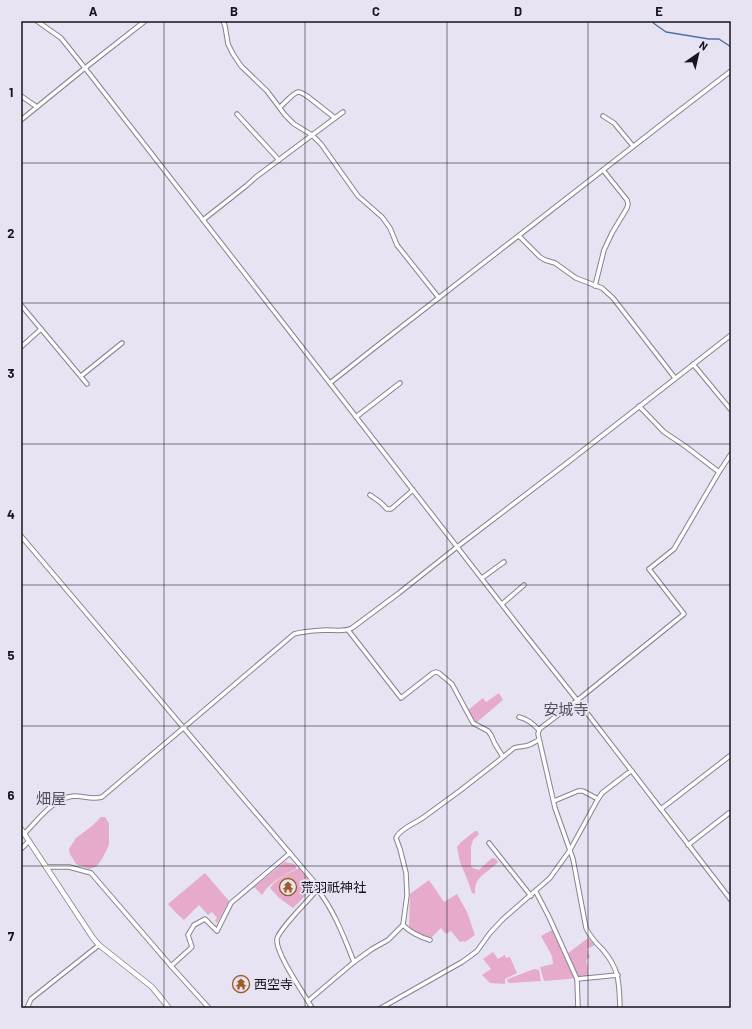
<svg xmlns="http://www.w3.org/2000/svg" width="752" height="1029" viewBox="0 0 752 1029" font-family="Barlow,'Noto Sans JP',sans-serif">
	<style>
		.green { fill: #e6abca }
		.lines { fill: none; stroke-linecap: round; stroke-linejoin: round }
		.stream { stroke: #4c72a2; stroke-width: 1.5 }
		.minor-casing { stroke: #868291; stroke-width: 5.5 }
		.tertiary-casing { stroke: #868291; stroke-width: 6 }
		.minor { stroke: #fff; stroke-width: 3.5 }
		.tertiary { stroke: #fff; stroke-width: 4.5 }
		.grid { fill: none; stroke: #17151b; stroke-width: 1; stroke-opacity: 0.55 }
		.labels { text-anchor: middle; dominant-baseline: central; stroke-width: 3.5; stroke-linejoin: round; paint-order: stroke }
		.poi-label { font-size: 13px; fill: #17151b; stroke: #e8e3f3; text-anchor: start }
		.quarter-label { font-size: 15px; fill: #524e5c; stroke: #e8e3f3 }
		.neatline { fill: none; stroke: #17151b; stroke-width: 1.5 }
		.grid-label { font-size: 13px; text-anchor: middle; font-weight: bold; fill: #17151b }
	</style>
	<rect width="100%" height="100%" fill="#e8e3f3"/>
	<!-- green -->
	<g class="green">
		<polygon points="499,693 503,700 476,723 468,710 483,698 486,702"/>
		<polygon points="101,817 105,817 109,823 109,845 102,859 96,867 89,869 76,864 70,854 69,849 76,838 92,826"/>
		<path d="M475 831H477L479 834 473 840 471 847V866L473 868 479 870 492 858 496 859 498 862C492 869 478 876 476 884 475 887 475 891 475 894L472 893 468 881 460 862 457 847 460 843Z"/>
		<path d="M285 862 294 864 296 866V869C282 876 270 882 262 895L254 887Z"/>
		<path d="M299 868 314 886 313 888 293 908 278 897 270 888C277 878 288 874 299 868Z"/>
		<polygon points="205,873 229,901 217,923 215,921 217,918 212,912 208,915 199,905 184,920 176,913 168,904"/>
		<polygon points="429,880 444,902 457,894 467,912 475,935 465,942 463,941 460,942 451,931 446,934 441,928 431,938 417,934 409,927 410,894"/>
		<polygon points="552,930 573,976 574,978 569,979 544,981 540,967 553,964 552,956 541,936"/>
		<polygon points="588,938 595,945 587,949 590,957 586,960 588,968 588,976 579,977 567,954"/>
		<polygon points="493,952 498,959 505,955 506,958 510,957 517,973 505,979 505,984 490,983 482,975 491,969 483,959"/>
		<polygon points="534,969 539,970 541,981 510,983 508,982 507,980 508,979"/>
	</g>
	<g class="lines">
		<!-- stream -->
		<polyline class="stream" points="651,21 656,25 666,32 709,39 719,39 731,47"/>
		<!-- minor casing -->
		<g class="minor-casing">
			<g id="minor">
				<polyline points="37,21 61,38 85,68 524,633 577,700 731,900"/>
				<polyline points="223,21 225,26 228,44 233,54 241,66 267,91 285,115 294,124 312,135 321,144 358,196 382,217 390,228 397,245 439,298"/>
				<polyline points="21,96 37,107"/>
				<path d="M280 107C284 104 293 93 298 92 301 92 304 94 307 96L335 118"/>
				<polyline points="237,114 279,160"/>
				<polyline points="603,116 614,123 633,146"/>
				<polyline points="21,120 85,68 145,21"/>
				<polyline points="203,220 246,186 256,177 343,112"/>
				<polyline points="519,236 540,257 545,260 555,263 576,278 602,288 613,298 675,378"/>
				<polyline points="595,286 604,250 612,233 627,208 628,204 627,200 603,170"/>
				<polyline points="21,305 87,384"/>
				<polyline points="21,347 41,329"/>
				<polyline points="693,364 731,410"/>
				<polyline points="81,376 122,343"/>
				<polyline points="330,383 373,349 662,124 731,71"/>
				<polyline points="639,406 664,432 685,446 719,472"/>
				<polyline points="356,417 400,383"/>
				<polyline points="370,495 380,502 387,509 391,509 413,490"/>
				<path d="M21 536 316 884 317 887 316 891C308 901 279 929 277 939 275 953 305 995 312 1008"/>
				<polyline points="482,578 504,562"/>
				<polyline points="502,604 524,585"/>
				<polyline points="348,630 401,698 433,673 436,672 439,673 452,684 473,723 488,731 491,735 495,744 503,757"/>
				<path d="M519 717C528 719 533 724 539 730"/>
				<polyline points="554,801 578,791 583,791 598,799"/>
				<polyline points="661,809 731,755"/>
				<path d="M24 834C38 820 53 798 74 796 84 796 91 800 102 797L294 634C305 631 315 631 326 630 335 630 345 632 352 628L399 593 457 547 567 463 731 335"/>
				<polyline points="489,843 531,896"/>
				<polyline points="688,845 729,813"/>
				<polyline points="21,849 29,841"/>
				<polyline points="46,867 69,867 91,873 171,966 209,1008"/>
				<path d="M317 889C334 910 344 937 354 962"/>
				<polyline points="536,892 549,917 577,979 618,975"/>
				<path d="M430 940C420 937 411 933 403 925L407 895 406 873 400 849 396 838 397 836C403 827 416 823 424 817 455 795 485 772 514 748 519 746 524 747 529 745 532 744 536 741 539 740"/>
				<polyline points="171,966 192,947 188,935 194,925 205,919 217,931 231,903 290,853"/>
				<polyline points="577,979 578,1008"/>
				<polyline points="308,1001 354,962 372,949 388,940 403,925"/>
				<polyline points="27,1008 31,999 99,945"/>
				<polyline points="381,1008 462,962 469,957 477,951 490,933 503,919 550,878 570,850 598,799 602,793 628,773 632,771"/>
				<path d="M620 1008C619 983 620 970 603 950 596 943 590 937 586 928L573 859 555 808 538 734 539 730 542 727 574 703 684 614 649 569 674 549 719 472 731 454"/>
			</g>
		</g>
		<!-- tertiary casing -->
		<g class="tertiary-casing">
			<polyline id="tertiary" points="21,829 93,938 99,945 152,987 161,998 169,1008"/>
		</g>
		<!-- minor -->
		<use href="#minor" class="minor"/>
		<!-- tertiary -->
		<use href="#tertiary" class="tertiary"/>
	</g>
	<!-- grid -->
	<path class="grid" d="M164 21V1008M305 21V1008M447 21V1008M588 21V1008M21 163H731M21 303H731M21 444H731M21 585H731M21 726H731M21 866H731"/>
	<!-- icons -->
	<defs>
		<g id="temple-ring" transform="scale(0.9)"><circle r="9.5" fill="#e8e3f3" stroke="#9c5b27" stroke-width="1.5"/><path d="M0-6L5-2H3V0L6.5 2.5H4V6H1.5V3h-3V6H-4V2.5H-6.5L-3 0V-2H-5Z" fill="#9c5b27"/></g>
	</defs>
	<g fill-rule="evenodd">
		<use href="#temple-ring" x="288" y="887"/>
		<use href="#temple-ring" x="241" y="984"/>
	</g>
	<g class="labels">
		<!-- poi labels -->
		<g class="poi-label">
			<text x="301" y="887">荒羽祇神社</text>
			<text x="254" y="984">西空寺</text>
		</g>
		<!-- quarter labels -->
		<g class="quarter-label">
			<text x="566" y="709">安城寺</text>
			<text x="51" y="798">畑屋</text>
		</g>
	</g>
	<!-- border -->
	<rect width="752" height="1029" fill="none" stroke="#e8e3f3" stroke-width="44"/>
	<!-- north arrow -->
	<g transform="translate(698 54) rotate(34)" stroke="#e8e3f3" stroke-width="3" paint-order="stroke">
	<path d="M0-3L7 15L0 10L-7 15Z" fill="#17151b"/>
	<text y="-6" font-size="11" font-weight="bold" text-anchor="middle" fill="#17151b">N</text>
	</g>
	<rect x="22" y="22" width="708" height="985" class="neatline"/>
	<g class="grid-label">
		<text x="93" y="16">A</text>
		<text x="234" y="16">B</text>
		<text x="376" y="16">C</text>
		<text x="518" y="16">D</text>
		<text x="659" y="16">E</text>
		<text x="11" y="97">1</text>
		<text x="11" y="238">2</text>
		<text x="11" y="378">3</text>
		<text x="11" y="519">4</text>
		<text x="11" y="660">5</text>
		<text x="11" y="800">6</text>
		<text x="11" y="941">7</text>
	</g>
</svg>
